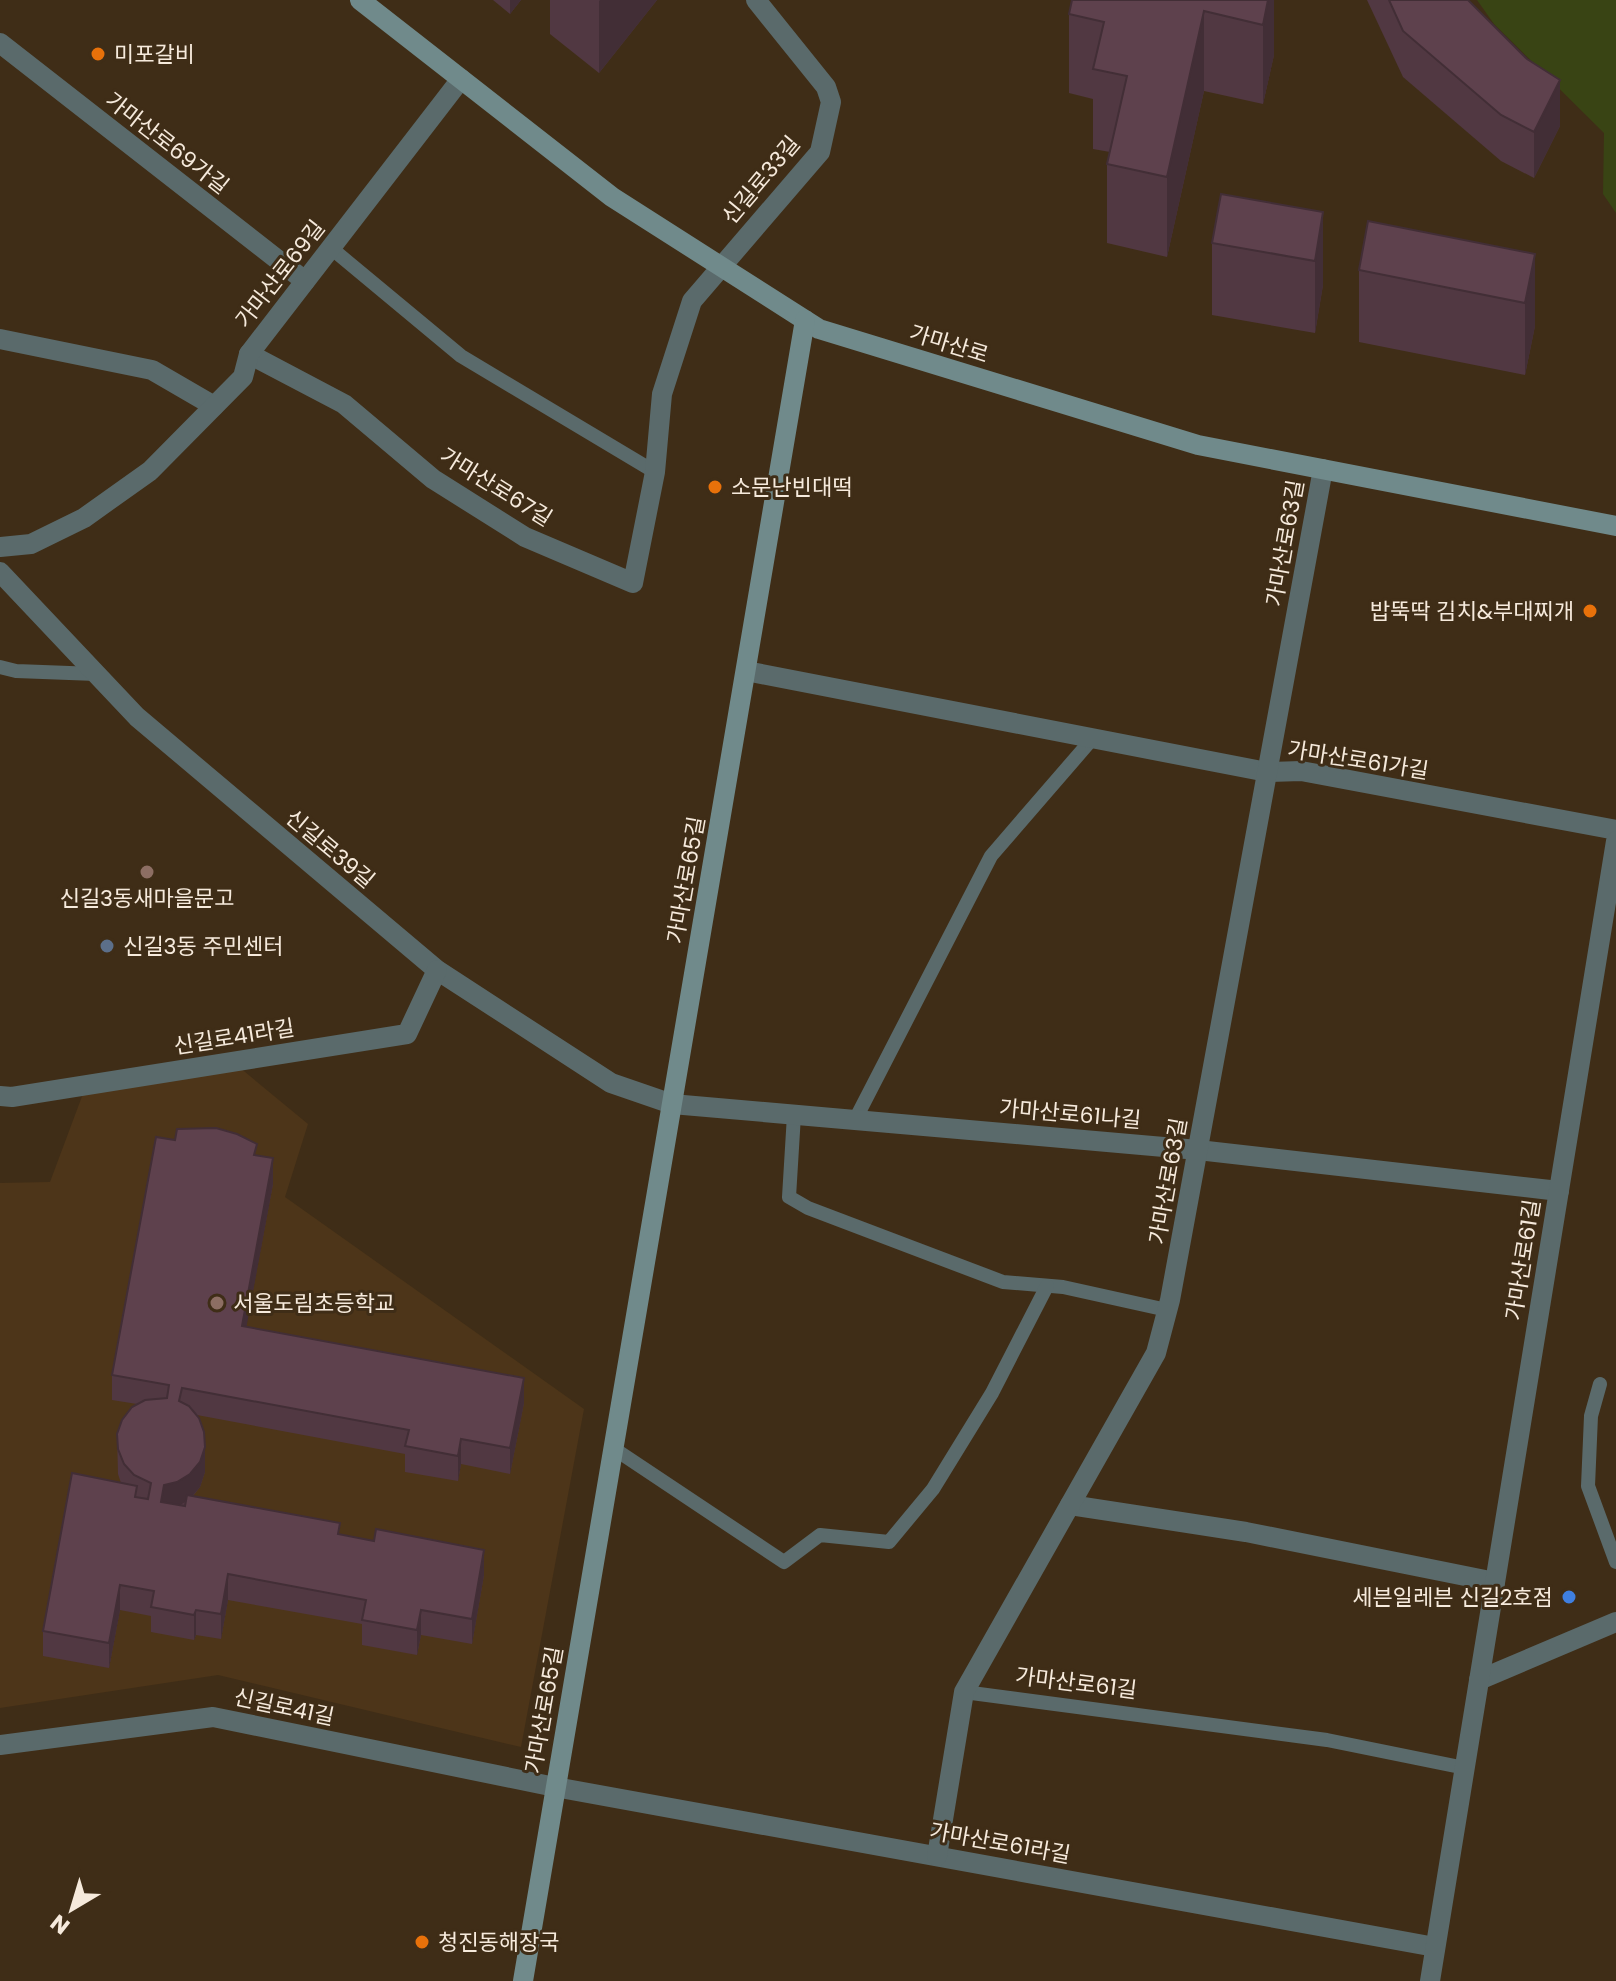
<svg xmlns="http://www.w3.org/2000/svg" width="1616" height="1981" viewBox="0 0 1616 1981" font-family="Poppins,'Noto Sans KR',sans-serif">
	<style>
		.built { fill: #4d3519 }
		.green { fill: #394414 }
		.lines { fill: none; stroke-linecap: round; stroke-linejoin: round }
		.lane { stroke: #5a6a6b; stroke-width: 14 }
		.street { stroke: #5a6a6b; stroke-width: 20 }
		.secondary { stroke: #708a8b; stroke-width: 20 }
		.wall { fill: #513842 }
		.shaded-wall { fill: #422e36 }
		.building { fill: #5e414d; stroke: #422e36; stroke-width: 2 }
		.food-dot { fill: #e8710a; stroke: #3f2d17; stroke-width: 3 }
		.education-dot { fill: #8d6e63; stroke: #3f2d17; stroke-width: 3 }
		.service-dot { fill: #5c6f8a; stroke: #3f2d17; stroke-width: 3 }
		.shop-dot { fill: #3f7fe0; stroke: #3f2d17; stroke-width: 3 }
		.labels { text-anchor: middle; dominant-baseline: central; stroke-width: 6; stroke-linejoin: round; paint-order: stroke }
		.poi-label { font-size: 22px; fill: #f6eadc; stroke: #3f2d17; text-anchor: start }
		.street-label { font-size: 22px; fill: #f6eadc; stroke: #3f2d17 }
	</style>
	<rect width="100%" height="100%" fill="#3f2d17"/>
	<!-- built -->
	<polygon class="built" points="239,1067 308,1124 285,1197 584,1409 521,1747 218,1675 0,1708 0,1183 50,1182 84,1091"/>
	<!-- green -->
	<polygon class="green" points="1477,0 1616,0 1616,213 1603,194 1604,133 1494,24"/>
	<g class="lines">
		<!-- lane -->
		<g class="lane">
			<polyline points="331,248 461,356 655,472"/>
			<polyline points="0,667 16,671 96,674"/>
			<polyline points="794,1115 789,1197 808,1208 1003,1282 1063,1287 1167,1310"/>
			<polyline points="855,1120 991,856 1093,738"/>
			<polyline points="1600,1384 1591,1416 1588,1486 1616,1562"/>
			<polyline points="613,1448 784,1562 820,1535 889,1542 933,1489 992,1393 1047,1286"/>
			<polyline points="964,1692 1327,1740 1465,1768"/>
		</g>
		<!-- street -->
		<g class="street">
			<polyline points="0,43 305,281"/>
			<polyline points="0,339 152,370 214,406"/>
			<polyline points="249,354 344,404 433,479 525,537 633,583 655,472 662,394 692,301 820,152 831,102 826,87 756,0"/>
			<polyline points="0,547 31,544 84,518 150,471 243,377 249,354 461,79"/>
			<polyline points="0,572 137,717 437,970 611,1083 672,1104 1198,1150 1559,1191"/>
			<polyline points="746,671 1267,772 1301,771 1616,830"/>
			<polyline points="0,1096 12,1097 407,1034 437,970"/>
			<polyline points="1070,1505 1246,1532 1495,1582"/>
			<polyline points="1479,1680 1616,1622"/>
			<polyline points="0,1745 213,1717 555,1787 1435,1947"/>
			<polyline points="937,1856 964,1692 1156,1353 1170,1300 1323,469"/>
			<polyline points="1430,1981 1616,841"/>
		</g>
		<!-- secondary -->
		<g class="secondary">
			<polyline points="360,0 612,197 819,329 1198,445 1616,526"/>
			<polyline points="523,1981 805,320"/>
		</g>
	</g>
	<!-- wall -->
	<g class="wall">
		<polygon points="493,0 521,0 510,14"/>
		<polygon points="550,0 657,0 599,73 550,34"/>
		<polygon points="1274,0 1274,55 1263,104 1204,91 1167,257 1107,243 1107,164 1110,152 1093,149 1093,99 1069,93 1069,14"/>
		<polygon points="1367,0 1468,0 1560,126 1534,178 1501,161 1403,77"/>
		<polygon points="1323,212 1323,285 1315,333 1212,315 1212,243"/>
		<polygon points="1535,254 1535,326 1525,375 1359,342 1359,270"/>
		<polygon points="257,1155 273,1184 246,1327 524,1403 510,1474 461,1464 458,1481 405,1472 405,1454 197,1415 205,1472 200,1487 193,1496 340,1535 484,1575 472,1644 421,1635 417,1655 362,1645 362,1624 228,1600 221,1639 196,1635 194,1640 151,1632 151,1616 120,1610 109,1668 43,1656 43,1631 121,1483 118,1474 117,1434 137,1404 112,1400 112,1375"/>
	</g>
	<!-- shaded-wall -->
	<g class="shaded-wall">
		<polygon points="510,0 521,0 510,14"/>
		<polygon points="600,0 657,0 599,73 599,1"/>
		<polygon points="1268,0 1274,0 1274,55 1263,104 1263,25"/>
		<polygon points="1204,11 1204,91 1167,257 1167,177"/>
		<polygon points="1560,80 1560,126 1534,178 1534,132"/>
		<polygon points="1323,212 1323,285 1315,333 1315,261"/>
		<polygon points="1535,254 1535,326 1525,375 1525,303"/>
		<polygon points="273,1158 273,1184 242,1351 242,1326"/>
		<polygon points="524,1378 524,1403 510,1474 510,1448"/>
		<polygon points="461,1439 461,1464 458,1481 458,1456"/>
		<polygon points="205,1447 205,1472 200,1487 190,1499 177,1507 161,1502 164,1485"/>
		<polygon points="484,1550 484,1575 472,1644 472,1619"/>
		<polygon points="228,1574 228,1600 221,1639 221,1614"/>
		<polygon points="120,1585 120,1610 109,1668 109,1643"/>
		<polygon points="196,1610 196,1635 194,1640 194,1615"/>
		<polygon points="421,1610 421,1635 417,1655 417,1630"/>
	</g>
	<!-- building -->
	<g class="building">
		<polygon points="1072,0 1268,0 1263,25 1204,11 1167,177 1107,164 1127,76 1093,69 1104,22 1069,14"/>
		<polygon points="1389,0 1468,0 1527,59 1560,80 1534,132 1501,115 1403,31"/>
		<polygon points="1221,194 1323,212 1315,261 1212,243"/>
		<polygon points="1368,221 1535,254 1525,303 1359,270"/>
		<polygon points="216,1128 237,1134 257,1144 254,1155 273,1158 242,1326 524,1378 510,1448 461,1439 458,1456 405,1446 409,1430 182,1388 179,1401 189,1406 199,1418 204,1432 205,1447 200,1462 190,1474 177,1482 164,1485 161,1502 185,1506 187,1495 340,1523 338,1534 374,1541 376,1529 484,1550 472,1619 421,1610 417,1630 362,1620 366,1600 228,1574 221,1614 196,1610 194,1615 151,1607 154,1591 120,1585 109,1643 43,1631 72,1473 137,1486 135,1497 148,1499 151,1483 134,1475 124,1464 118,1449 117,1434 122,1420 132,1407 145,1400 167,1398 169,1385 112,1375 156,1137 175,1140 177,1129"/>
	</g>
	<!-- markers -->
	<g class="food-dot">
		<circle cx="98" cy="54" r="8"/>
		<circle cx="715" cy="487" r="8"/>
		<circle cx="1590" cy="611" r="8"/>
		<circle cx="422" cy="1942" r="8"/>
	</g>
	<g class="education-dot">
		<circle cx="147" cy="872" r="8"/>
		<circle cx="217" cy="1303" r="8"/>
	</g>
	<circle class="service-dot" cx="107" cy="946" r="8"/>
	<circle class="shop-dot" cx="1569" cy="1597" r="8"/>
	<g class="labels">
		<!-- poi labels -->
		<g class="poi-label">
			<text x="114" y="54">미포갈비</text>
			<text x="731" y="487">소문난빈대떡</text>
			<text x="1574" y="611" text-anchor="end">밥뚝딱 김치&amp;부대찌개</text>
			<text x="147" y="898" text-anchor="middle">신길3동새마을문고</text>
			<text x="123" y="946">신길3동 주민센터</text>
			<text x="233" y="1303">서울도림초등학교</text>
			<text x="1553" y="1597" text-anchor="end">세븐일레븐 신길2호점</text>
			<text x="438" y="1942">청진동해장국</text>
		</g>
		<!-- street labels -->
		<g class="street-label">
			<text transform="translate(167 143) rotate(38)">가마산로69가길</text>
			<text transform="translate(761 180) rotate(-50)">신길로33길</text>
			<text transform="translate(280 274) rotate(-52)">가마산로69길</text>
			<text transform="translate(949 344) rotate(17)">가마산로</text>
			<text transform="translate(496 487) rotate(32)">가마산로67길</text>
			<text transform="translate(1285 543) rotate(-80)">가마산로63길</text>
			<text transform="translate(1358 760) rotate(9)">가마산로61가길</text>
			<text transform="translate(330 849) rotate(40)">신길로39길</text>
			<text transform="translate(686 880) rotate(-80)">가마산로65길</text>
			<text transform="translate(234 1037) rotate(-9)">신길로41라길</text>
			<text transform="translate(1070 1114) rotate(5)">가마산로61나길</text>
			<text transform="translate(1168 1181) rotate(-80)">가마산로63길</text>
			<text transform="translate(1523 1260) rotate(-81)">가마산로61길</text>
			<text transform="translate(1076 1683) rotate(7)">가마산로61길</text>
			<text transform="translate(284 1707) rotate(12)">신길로41길</text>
			<text transform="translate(544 1710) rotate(-80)">가마산로65길</text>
			<text transform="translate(1000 1843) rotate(10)">가마산로61라길</text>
		</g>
	</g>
	<!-- north arrow -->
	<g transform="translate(72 1909) rotate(218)" stroke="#3f2d17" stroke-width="6" paint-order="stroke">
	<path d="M0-6L14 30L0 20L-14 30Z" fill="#f6eadc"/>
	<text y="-12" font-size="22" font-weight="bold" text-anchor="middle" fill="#f6eadc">N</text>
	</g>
</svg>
